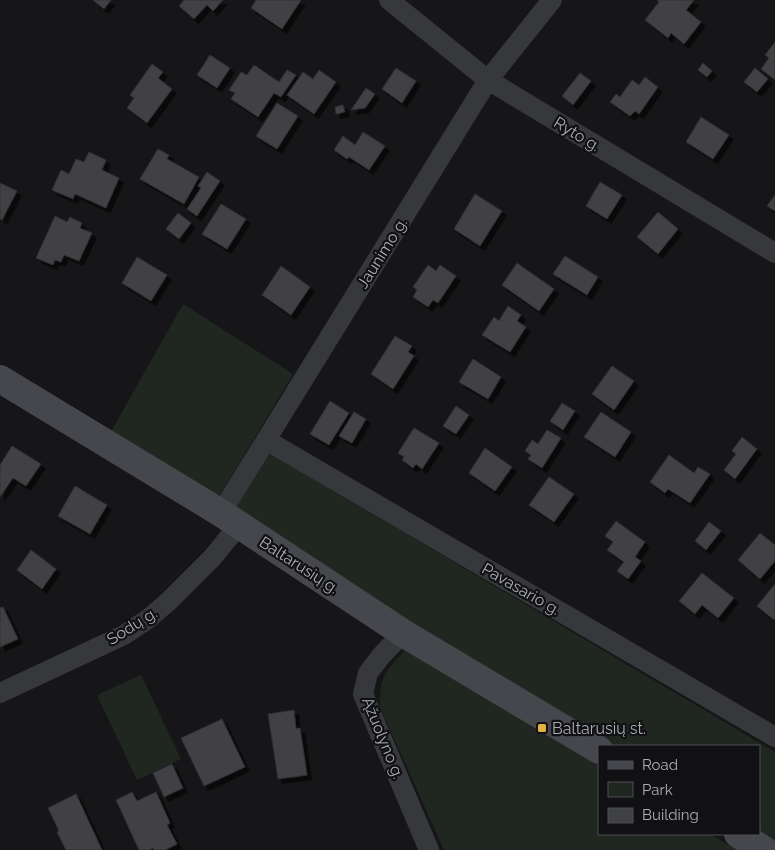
<svg xmlns="http://www.w3.org/2000/svg" width="775" height="850" viewBox="0 0 775 850" font-family="Raleway,sans-serif">
	<style>
		.green { fill: #202721 }
		.building { fill: #404144; stroke: #303033; filter: url(#shadow) }
		.lines { fill: none; stroke-linecap: round; stroke-linejoin: round }
		.minor { stroke: #37383c; stroke-width: 20 }
		.secondary { stroke: #45474c; stroke-width: 28 }
		.poi-dot { fill: #e5b041; stroke: #111113; stroke-width: 2 }
		.labels { text-anchor: middle; dominant-baseline: central; stroke-width: 4.5; stroke-linejoin: round; paint-order: stroke }
		.street-label { font-size: 16px; fill: #a9adb7; stroke: #111113 }
		.poi-label { font-size: 16px; fill: #a9adb7; stroke: #111113; text-anchor: start }
	</style>
	<defs>
		<filter id="shadow"><feDropShadow dx="4.5" dy="4.5" stdDeviation="0" flood-color="#0009"/></filter>
	</defs>
	<rect width="100%" height="100%" fill="#161618"/>
	<!-- green -->
	<g class="green">
		<polygon points="183,304 293,374 217,500 108,437"/>
		<polygon points="268,452 775,752 775,846 759,834 759,746 611,746 405,621 236,510 241,492"/>
		<path d="M406 649 599 766V834H710L737 850H444L380 707C380 675 385 672 406 649Z"/>
		<polygon points="141,675 181,759 137,780 97,695"/>
	</g>
	<!-- building -->
	<g class="building">
		<polygon points="93,0 111,0 104,9"/>
		<polygon points="184,0 223,0 213,11 207,5 194,19 179,6"/>
		<polygon points="256,0 301,0 282,29 251,8"/>
		<polygon points="657,0 694,0 686,10 701,22 684,44 671,33 668,38 645,20 659,2"/>
		<polygon points="775,42 775,80 761,69 769,58 765,55"/>
		<polygon points="210,55 230,68 217,88 197,75"/>
		<polygon points="703,63 712,71 707,77 698,70"/>
		<polygon points="152,64 163,72 158,78 172,89 147,123 127,108 134,98 130,95"/>
		<polygon points="254,65 279,82 287,70 296,75 281,97 274,93 258,117 231,99 235,93 229,90 241,72 247,75"/>
		<polygon points="396,68 416,81 402,103 382,89"/>
		<polygon points="755,68 768,79 757,92 744,82"/>
		<polygon points="319,70 336,82 314,114 287,95 303,72 313,79"/>
		<polygon points="580,73 591,81 573,105 562,96"/>
		<polygon points="645,77 658,87 639,114 635,111 630,116 610,102 616,94 620,97 632,80 639,85"/>
		<polygon points="366,88 375,94 365,108 351,110"/>
		<polygon points="277,103 298,116 277,149 256,136"/>
		<polygon points="343,105 345,112 336,114 335,107"/>
		<polygon points="701,117 729,135 713,159 686,142"/>
		<polygon points="363,132 385,146 369,170 349,157 347,159 334,150 343,136 355,145"/>
		<polygon points="158,149 169,155 167,159 199,177 184,204 140,179"/>
		<polygon points="89,152 106,160 102,170 119,178 106,208 75,194 73,199 52,190 61,170 69,174 76,159 84,162"/>
		<polygon points="207,172 220,181 197,216 187,209 201,188 198,186"/>
		<polygon points="600,182 622,195 607,219 586,206"/>
		<polygon points="0,183 17,191 2,220 0,219"/>
		<polygon points="475,194 502,211 480,246 454,229"/>
		<polygon points="775,195 775,211 767,206"/>
		<polygon points="221,204 246,219 227,249 202,234"/>
		<polygon points="658,212 678,229 658,254 637,237"/>
		<polygon points="178,213 191,223 179,239 166,229"/>
		<polygon points="55,216 67,222 70,217 82,223 80,228 92,233 79,261 64,255 61,262 55,260 53,265 36,258"/>
		<polygon points="565,256 598,277 587,295 553,274"/>
		<polygon points="137,257 167,275 151,301 122,283"/>
		<polygon points="517,263 554,289 539,311 502,285"/>
		<polygon points="428,265 436,271 440,265 456,276 438,303 433,300 428,307 413,297 417,290 413,287"/>
		<polygon points="281,266 310,287 291,315 262,295"/>
		<polygon points="508,306 521,315 517,321 526,327 510,352 482,335 494,317 499,321"/>
		<polygon points="395,336 412,346 408,352 414,356 393,389 371,374"/>
		<polygon points="473,359 501,377 488,399 459,382"/>
		<polygon points="612,366 634,381 614,410 592,394"/>
		<polygon points="330,401 349,413 329,445 310,434"/>
		<polygon points="562,403 575,411 563,430 550,421"/>
		<polygon points="456,406 469,415 456,434 443,426"/>
		<polygon points="354,412 366,419 352,443 339,436"/>
		<polygon points="601,412 631,432 615,457 584,437"/>
		<polygon points="414,428 439,443 422,469 416,464 413,468 402,460 404,457 398,453"/>
		<polygon points="547,430 561,438 542,468 528,459 531,455 525,451 532,440 538,444"/>
		<polygon points="742,437 757,449 735,479 724,470 736,454 732,451"/>
		<polygon points="12,446 41,464 26,486 13,478 0,497 0,465"/>
		<polygon points="485,448 512,467 495,491 469,473"/>
		<polygon points="669,455 694,473 698,467 710,474 690,503 668,489 665,493 650,482"/>
		<polygon points="549,477 574,494 554,522 529,505"/>
		<polygon points="75,486 107,505 90,534 58,516"/>
		<polygon points="616,521 645,542 635,557 641,561 628,579 617,571 624,562 607,550 613,542 605,536"/>
		<polygon points="709,522 721,531 706,550 695,541"/>
		<polygon points="760,533 775,545 775,561 760,579 738,560"/>
		<polygon points="31,550 56,569 42,589 17,570"/>
		<polygon points="702,573 734,598 718,618 702,605 695,614 679,601"/>
		<polygon points="775,584 775,618 774,620 757,606"/>
		<polygon points="3,607 18,639 0,647 0,608"/>
		<polygon points="294,710 296,729 300,728 307,775 278,779 268,714"/>
		<polygon points="222,719 245,767 204,786 181,738"/>
		<polygon points="172,764 183,788 164,797 153,773"/>
		<polygon points="132,792 137,801 156,792 170,823 167,825 177,844 165,850 154,850 153,848 149,850 139,850 116,800"/>
		<polygon points="76,794 102,850 66,850 57,832 59,831 48,808"/>
	</g>
	<g class="lines">
		<!-- minor -->
		<g class="minor">
			<polyline points="389,0 488,80 775,253"/>
			<polyline points="266,440 775,737"/>
			<polyline points="221,513 488,80 552,0"/>
			<polyline points="403,633 381,656 368,673 363,694 429,850"/>
			<polyline points="0,693 124,635 148,619 169,601 212,558 239,525"/>
		</g>
		<!-- secondary -->
		<g class="secondary">
			<polyline points="0,379 221,513 403,633 599,750"/>
			<polyline points="738,834 764,850"/>
		</g>
	</g>
	<!-- markers -->
	<rect class="poi-dot" x="537" y="723" width="10" height="10" rx="2.5"/>
	<g class="labels">
		<!-- street labels -->
		<g class="street-label">
			<text transform="translate(577 134) rotate(31)">Ryto g.</text>
			<text transform="translate(382 253) rotate(-58)">Jaunimo g.</text>
			<text transform="translate(299 565) rotate(33)">Baltarusių g.</text>
			<text transform="translate(521 589) rotate(30)">Pavasario g.</text>
			<text transform="translate(132 626) rotate(-32)">Sodų g.</text>
			<text transform="translate(383 738) rotate(68)">Ąžuolyno g.</text>
		</g>
		<!-- poi labels -->
		<g class="poi-label">
			<text x="552" y="728">Baltarusių st.</text>
		</g>
	</g>
	<!-- legend -->
	<rect x="598" y="745" width="162" height="90" fill="#111113" stroke="#4e4f55"/>
	<rect x="608" y="761" width="25" height="8" fill="#45474c" stroke="#4e4f55"/>
	<text x="642" y="770" font-size="15" fill="#a9adb7">Road</text>
	<rect x="608" y="782" width="25" height="15" fill="#202721" stroke="#4e4f55"/>
	<text x="642" y="795" font-size="15" fill="#a9adb7">Park</text>
	<rect x="608" y="808" width="25" height="15" fill="#404144" stroke="#4e4f55"/>
	<text x="642" y="820" font-size="15" fill="#a9adb7">Building</text>
</svg>
